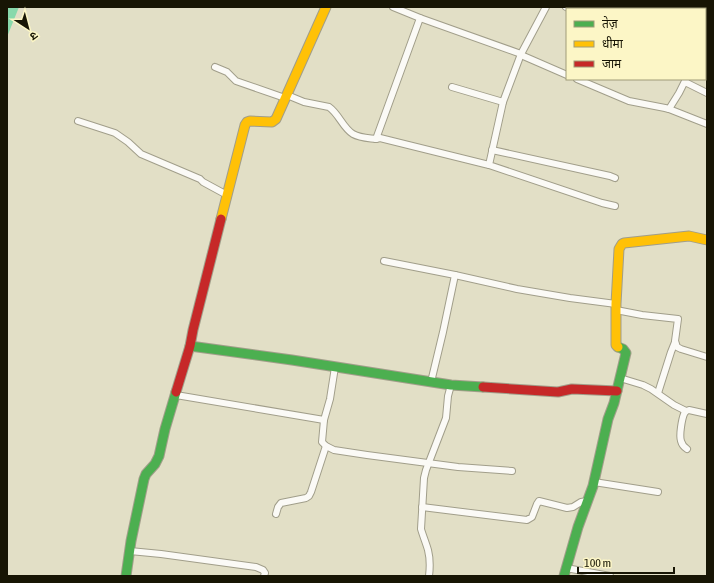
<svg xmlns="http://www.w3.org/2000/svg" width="714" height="583" viewBox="0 0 714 583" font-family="'Asap Condensed','Noto Sans Devanagari',sans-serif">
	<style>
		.water { fill: #88d9ab }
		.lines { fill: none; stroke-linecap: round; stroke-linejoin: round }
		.street-casing { stroke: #a19e8a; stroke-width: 8 }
		.fast-casing { stroke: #a19e8a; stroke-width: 11 }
		.slow-casing { stroke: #a19e8a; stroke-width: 11 }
		.jam-casing { stroke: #a19e8a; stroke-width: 11 }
		.street { stroke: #fbfaf6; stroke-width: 6 }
		.fast { stroke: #4caf50; stroke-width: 9 }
		.slow { stroke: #ffc107; stroke-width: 9 }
		.jam { stroke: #c62828; stroke-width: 9 }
	</style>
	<rect width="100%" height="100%" fill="#e2dfc6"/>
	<!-- water -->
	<polygon class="water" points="7,7 19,7 7,37"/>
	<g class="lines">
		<!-- street casing -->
		<g class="street-casing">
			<g id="street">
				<polyline points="393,7 420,18 521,54"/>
				<polyline points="546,7 521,54 503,102 489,165 602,203 615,206"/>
				<polyline points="566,7 570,9"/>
				<polyline points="682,7 686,9"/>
				<polyline points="705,22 707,19"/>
				<polyline points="705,32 707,33"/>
				<polyline points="521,55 567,75"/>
				<polyline points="215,67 227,72 236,81 285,98"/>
				<polyline points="577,79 629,101 665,108 669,109 679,93 686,79"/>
				<polyline points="685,82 707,93"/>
				<polyline points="452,87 503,102"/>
				<path d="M287 95 304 102 329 107C339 114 343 128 353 134 360 138 369 138 376 139L420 18"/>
				<polyline points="669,109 707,124"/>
				<polyline points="78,121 115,133 128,142 141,154 200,179 203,182 227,195"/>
				<polyline points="376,139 380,138 489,165"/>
				<polyline points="492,150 610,176 615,178"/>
				<polyline points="384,261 455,275 517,289 570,298 616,304"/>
				<polyline points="616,310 642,315 678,319 675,341 677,347 681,349 707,357"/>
				<polyline points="335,367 330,399 324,420 322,442 326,446 334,450 367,455 458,467 512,471"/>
				<polyline points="620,378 643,385 651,389 674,405 686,411"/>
				<polyline points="431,382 443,332 455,275"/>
				<polyline points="658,393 671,352 675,342"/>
				<polyline points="176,395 324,420"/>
				<path d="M687 449C684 447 682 445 681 441 679 435 682 419 684 414 686 411 686 411 689 410L707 414"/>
				<polyline points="594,482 658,492"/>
				<polyline points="422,507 527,520 532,517 537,504 539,501 567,508 573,507 581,502 587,501"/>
				<polyline points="276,514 278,507 281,503 306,498 309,496 311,492 326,446"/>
				<polyline points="130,551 161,554 256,567 263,570 265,573 264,576"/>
				<polyline points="566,568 610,576"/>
				<path d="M429 576C430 568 430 558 428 550 426 543 423 536 421 529L424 478 426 470 446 418 448 396 451 385"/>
			</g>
		</g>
		<!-- fast casing -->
		<g class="fast-casing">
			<g id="fast">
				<polyline points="190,346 292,360 451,385 483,387"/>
				<polyline points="126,576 131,541 144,479 146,474 155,464 159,456 165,429 176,392"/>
				<polyline points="564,576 578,527 593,486 608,419 614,403 626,353 623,349 618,347"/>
			</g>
		</g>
		<!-- slow casing -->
		<g class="slow-casing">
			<g id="slow">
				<polyline points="221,219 245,125 247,122 250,121 272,122 276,119 326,7"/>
				<polyline points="618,347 616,345 616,304 619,249 622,244 624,243 689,236 707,240"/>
			</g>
		</g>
		<!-- jam casing -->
		<g class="jam-casing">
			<g id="jam">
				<polyline points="483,387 558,392 572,389 617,391"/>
				<polyline points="176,392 190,346 193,330 221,219"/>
			</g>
		</g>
		<!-- street -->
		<use href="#street" class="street"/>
		<!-- fast -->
		<use href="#fast" class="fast"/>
		<!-- slow -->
		<use href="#slow" class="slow"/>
		<!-- jam -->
		<use href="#jam" class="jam"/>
	</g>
	<!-- border -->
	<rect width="714" height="583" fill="none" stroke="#171504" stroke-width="16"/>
	<!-- legend -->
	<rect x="566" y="8" width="140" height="72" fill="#fcf6c6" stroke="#a09c78"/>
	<rect x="574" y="21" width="20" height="6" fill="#4caf50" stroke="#a09c78"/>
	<text x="602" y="28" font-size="12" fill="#171504">तेज़</text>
	<rect x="574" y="41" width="20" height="6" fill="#ffc107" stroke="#a09c78"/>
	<text x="602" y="48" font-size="12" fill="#171504">धीमा</text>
	<rect x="574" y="61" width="20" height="6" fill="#c62828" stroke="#a09c78"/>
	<text x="602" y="68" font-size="12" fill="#171504">जाम</text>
	<!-- north arrow -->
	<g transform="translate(28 28) rotate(144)" stroke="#fcf6c6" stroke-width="3" paint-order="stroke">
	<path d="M0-3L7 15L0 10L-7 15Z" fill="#171504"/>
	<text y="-6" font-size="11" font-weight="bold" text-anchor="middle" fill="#171504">उ</text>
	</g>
	<!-- scale -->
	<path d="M578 567v6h96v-6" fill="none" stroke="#171504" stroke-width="2"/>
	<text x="584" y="567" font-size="12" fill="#171504" stroke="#fcf6c6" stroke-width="3" paint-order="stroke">100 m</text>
</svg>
